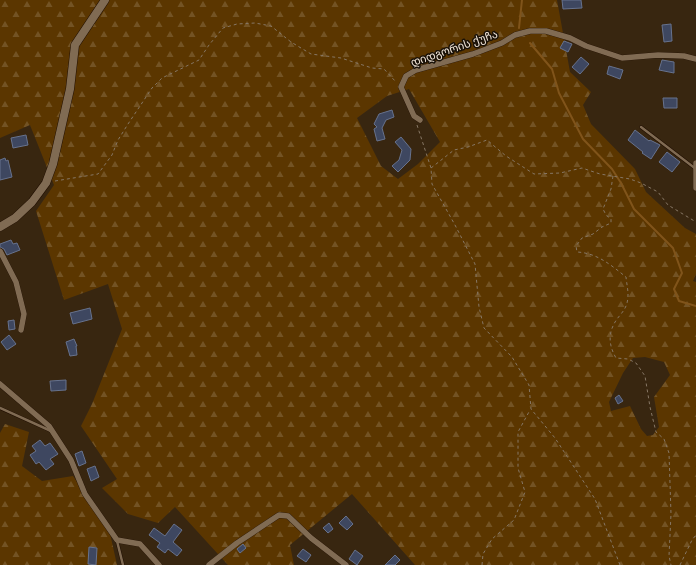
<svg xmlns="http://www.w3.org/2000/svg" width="696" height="565" viewBox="0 0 696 565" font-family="Quicksand,'Noto Sans Georgian',sans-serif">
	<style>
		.forest { fill: url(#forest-firs); fill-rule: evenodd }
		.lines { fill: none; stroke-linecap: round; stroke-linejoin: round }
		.stream { stroke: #80541a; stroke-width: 2 }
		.building { fill: #3e4760; stroke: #67728d }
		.lane-casing { stroke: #1f0e00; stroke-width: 3.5 }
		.street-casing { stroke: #1f0e00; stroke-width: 6 }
		.secondary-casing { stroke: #1f0e00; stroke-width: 9 }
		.path { stroke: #877765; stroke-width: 1; stroke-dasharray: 3 3; stroke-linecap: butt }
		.lane { stroke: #806b53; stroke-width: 2.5 }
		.street { stroke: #806b53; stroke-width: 5.5 }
		.secondary { stroke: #806b53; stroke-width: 8 }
		.labels { text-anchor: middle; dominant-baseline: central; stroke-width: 3; stroke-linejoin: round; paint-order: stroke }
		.street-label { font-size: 11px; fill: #f0e4d7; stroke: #191108 }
	</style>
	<defs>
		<pattern id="forest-firs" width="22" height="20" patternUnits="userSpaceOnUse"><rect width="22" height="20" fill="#5b3600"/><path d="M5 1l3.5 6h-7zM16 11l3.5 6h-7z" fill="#735324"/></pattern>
	</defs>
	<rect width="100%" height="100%" fill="#382610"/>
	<!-- forest -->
	<g class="forest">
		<path d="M0 0H557L570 72 591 92 583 105 591 124 635 169 646 192 685 228 696 234V274L693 281 696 282V565H415L352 494 290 545 294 565H228L175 507 158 523 128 514 102 488 117 479 81 426 92 404 122 329 108 284 64 300 36 211 54 185 30 125 0 138ZM409 89 440 142 418 164 398 179 381 166 357 118 387 96ZM645 357 664 362 670 375 654 397 659 427 653 435 647 436 641 429 630 406 611 411 609 402 623 373 633 358Z"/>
		<polygon points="5,424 29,432 22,466 42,481 73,476 109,529 117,565 0,565 0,433"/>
	</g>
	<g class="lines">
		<!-- stream -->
		<g class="stream">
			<polyline points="519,28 522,0"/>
			<polyline points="530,43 552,69 559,93 583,139 612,169 621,183 634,209 673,248 682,273 674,289 679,301 696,306"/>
		</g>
	</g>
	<!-- building -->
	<g class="building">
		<polygon points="562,0 581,0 582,8 563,9"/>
		<polygon points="671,24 672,41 664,42 662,25"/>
		<polygon points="564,41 572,44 568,52 560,48"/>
		<polygon points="581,57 589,64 580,74 572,67"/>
		<polygon points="662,60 674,62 674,73 659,70"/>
		<polygon points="609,66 623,70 620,79 607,74"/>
		<polygon points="663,98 677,98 677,108 664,108"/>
		<polygon points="392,110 394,117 386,120 382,128 385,139 377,141 374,129 377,127 374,124 379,114"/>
		<polygon points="635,130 649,141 650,140 660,145 651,159 642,153 643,152 628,140"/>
		<polygon points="26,135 28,145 13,148 11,138"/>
		<polygon points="401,137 411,149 410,160 398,172 392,166 399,160 402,150 395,142"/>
		<polygon points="667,152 680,162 672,172 659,162"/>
		<polygon points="5,158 6,161 8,160 12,177 0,180 0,160"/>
		<polygon points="11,240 13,244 17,243 20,250 7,255 4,249 0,247 0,244"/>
		<polygon points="90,308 92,319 73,324 70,313"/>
		<polygon points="14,320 15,329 9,330 8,321"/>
		<polygon points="9,335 16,344 7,350 1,342"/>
		<polygon points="74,339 77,346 76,346 77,355 70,356 66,342"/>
		<polygon points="66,380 66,390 51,391 50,381"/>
		<polygon points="619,395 623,401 618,404 615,398"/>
		<polygon points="40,440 45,446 50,443 58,454 50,459 54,464 46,470 39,462 36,464 30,455 36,451 32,446"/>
		<polygon points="82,451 86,463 79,466 75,454"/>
		<polygon points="95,466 99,477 91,481 87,469"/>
		<polygon points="346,516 353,524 347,530 339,523"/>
		<polygon points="329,523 333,529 328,533 323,528"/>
		<polygon points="174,524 182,530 173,542 182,550 177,556 168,549 165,553 157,547 160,543 149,535 154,528 165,536"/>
		<polygon points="243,544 246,548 240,553 237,549"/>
		<polygon points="89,547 97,548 96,565 88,564"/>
		<polygon points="303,549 311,555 306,562 297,556"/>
		<polygon points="355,550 363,556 357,565 349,559"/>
		<polygon points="395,555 400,560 395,565 385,565"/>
	</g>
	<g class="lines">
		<!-- lane casing -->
		<g class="lane-casing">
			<g id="lane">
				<polyline points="641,127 696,169"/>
				<polyline points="0,408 51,431"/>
				<polyline points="117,541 123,565"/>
			</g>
		</g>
		<!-- street casing -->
		<g class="street-casing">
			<g id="street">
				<polyline points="420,120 414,116 401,87 406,76 416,70 473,54 502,43 515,35 530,31 546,31 570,38 586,46 622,58 658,55 684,56 696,59"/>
				<polyline points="696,163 696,188"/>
				<polyline points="0,251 16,282 24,314 21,330"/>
				<polyline points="0,384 49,426 71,460 85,494 117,540 140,544 159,565"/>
				<polyline points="209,565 237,543 279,515 288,516 311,538 346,565"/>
			</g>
		</g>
		<!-- secondary casing -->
		<g class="secondary-casing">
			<polyline id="secondary" points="0,227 15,218 32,202 46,183 53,164 70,89 75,45 105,0"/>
		</g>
		<!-- path -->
		<g class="path">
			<polyline points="417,125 431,168 432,184 455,225 475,264 479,307 484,328 512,357 529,385 531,409 555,438 595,499 620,565"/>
			<polyline points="431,168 454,150 468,147 487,140 506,156 534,174 560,173 582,168 600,174 630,179 641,183 658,192 668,205 696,222"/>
			<path d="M613 176 611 189 603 209 606 215 611 219V223L602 227 593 234 582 238 576 246 577 252C597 253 611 265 626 277 627 287 630 296 626 306 624 311 620 315 617 319 608 332 608 344 616 358L628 359 636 363 645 376 650 407 656 432 664 439 669 453 671 514 669 556 671 565"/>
			<polyline points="55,181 98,174 112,155 118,140 128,124 152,88 162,78 199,60 209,45 223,28 237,24 255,23 271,26 291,42 311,54 341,58 372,68 384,69 396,82"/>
			<polyline points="482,565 483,554 492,539 514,520 525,492 518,468 518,432 530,410"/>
			<polyline points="680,565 692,540 696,535"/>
		</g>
		<!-- lane -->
		<use href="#lane" class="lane"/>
		<!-- street -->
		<use href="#street" class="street"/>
		<!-- secondary -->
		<use href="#secondary" class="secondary"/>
	</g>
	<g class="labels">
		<!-- street labels -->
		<g class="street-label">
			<text transform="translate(454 48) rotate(-19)">დიდგორის ქუჩა</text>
		</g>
	</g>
</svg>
